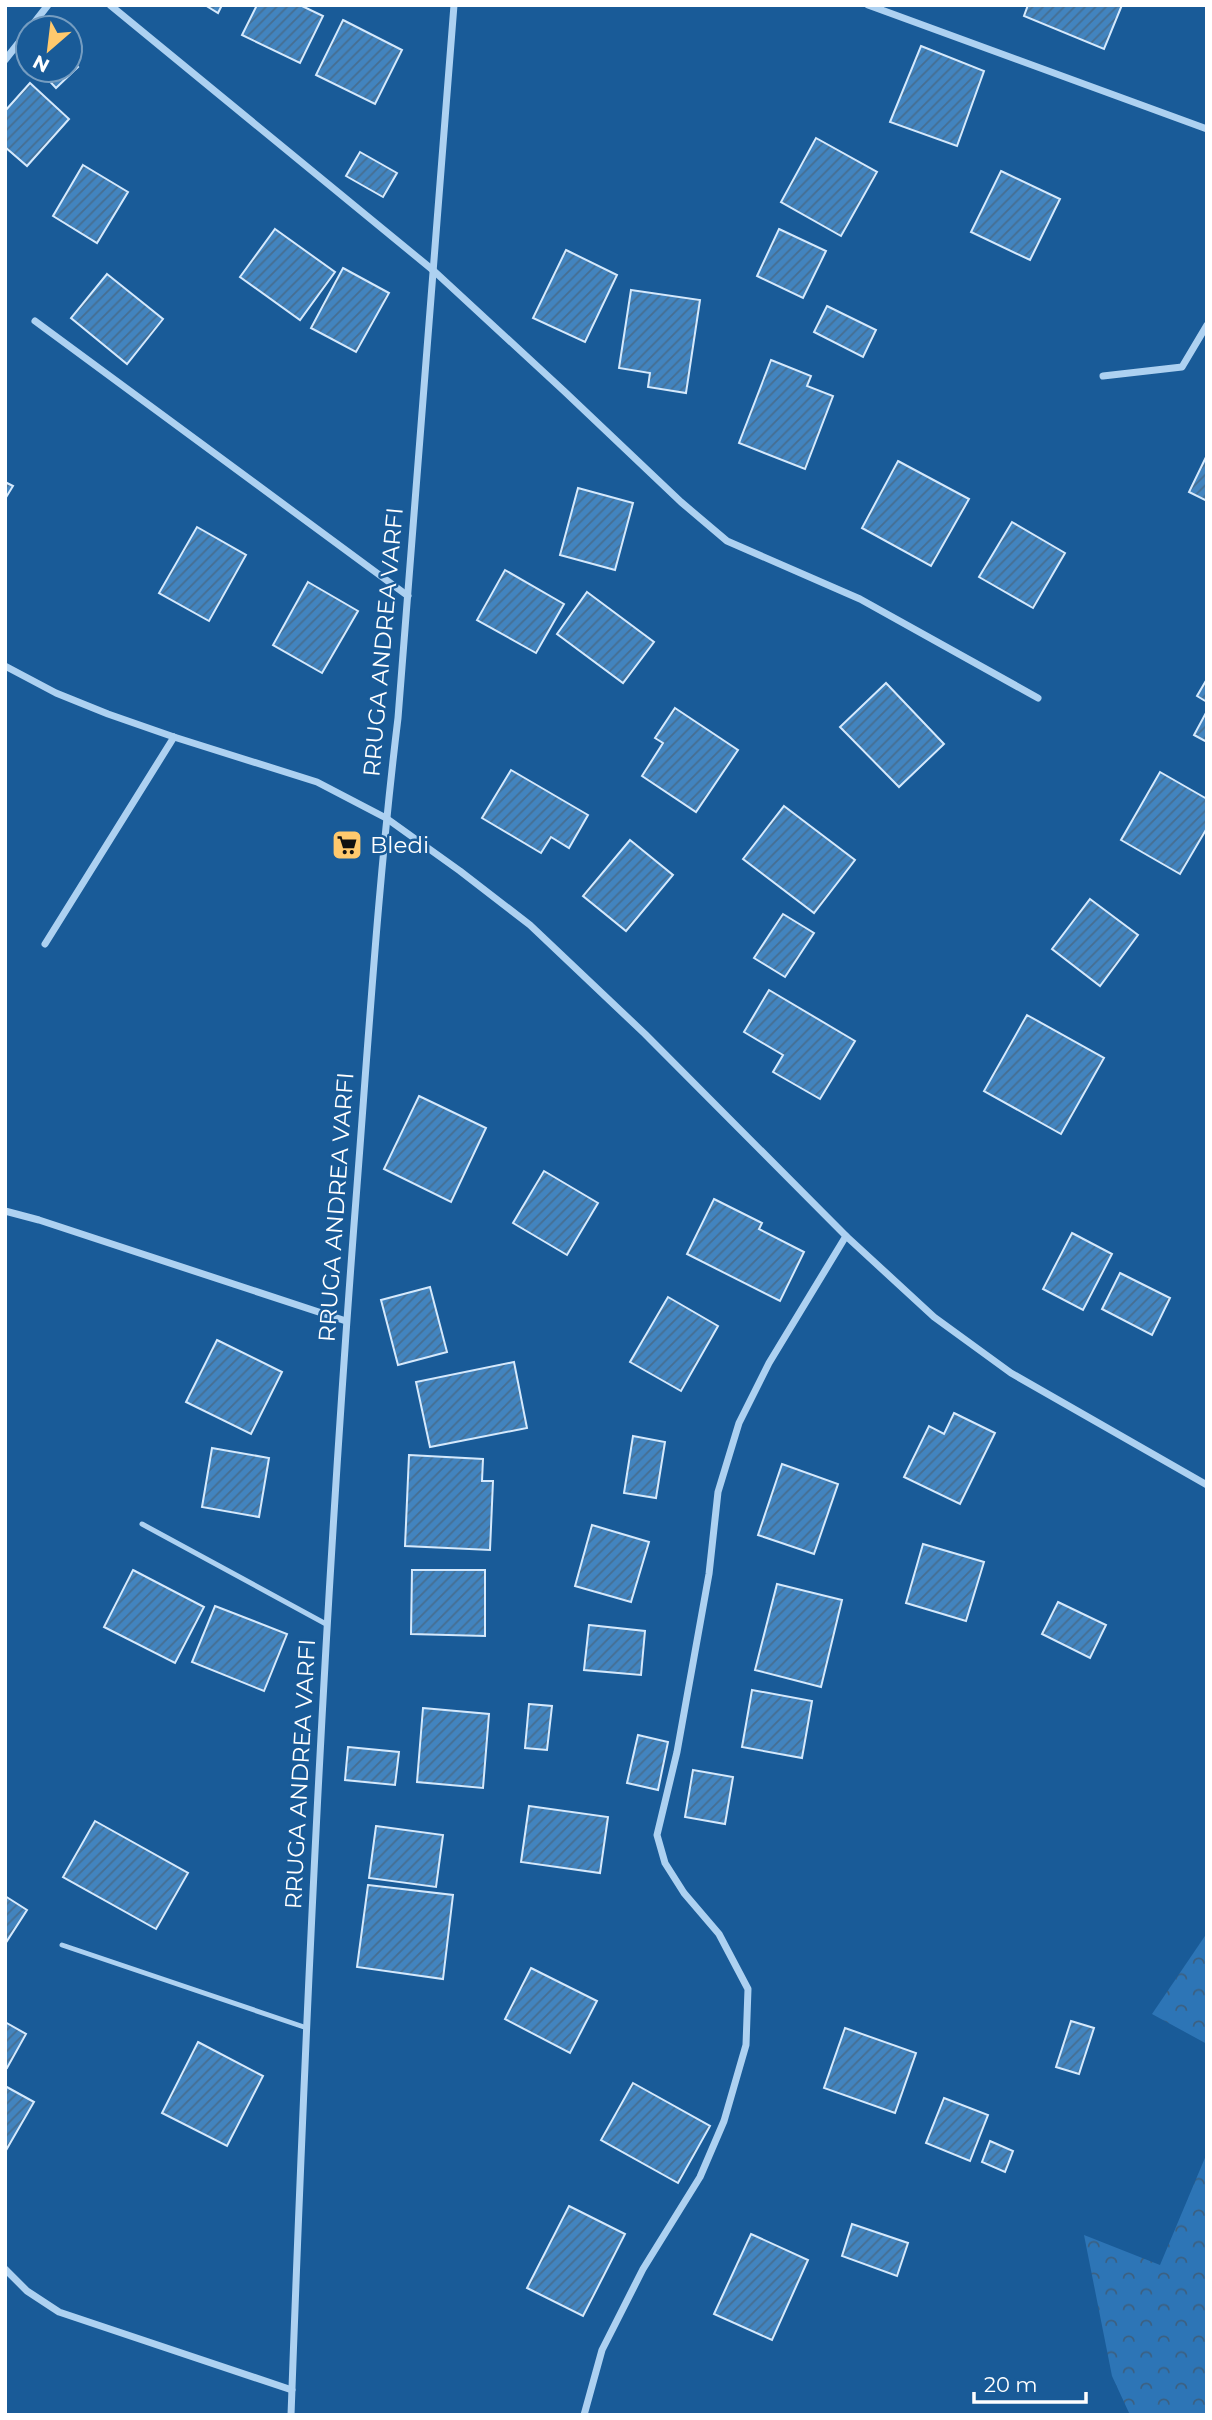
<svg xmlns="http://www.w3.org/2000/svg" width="1212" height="2420" viewBox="0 0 1212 2420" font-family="Montserrat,sans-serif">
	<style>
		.forest { fill: url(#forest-crowns) }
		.building { fill: url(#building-hatch); stroke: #d5e9fc; stroke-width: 2 }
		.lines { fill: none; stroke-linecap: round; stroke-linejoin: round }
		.service { stroke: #add1f1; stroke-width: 5 }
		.minor { stroke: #add1f1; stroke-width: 7 }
		.labels { text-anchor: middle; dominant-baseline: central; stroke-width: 5; stroke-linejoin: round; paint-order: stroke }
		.street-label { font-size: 23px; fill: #fff; stroke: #195b98 }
		.poi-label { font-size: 23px; fill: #fff; stroke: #195b98; text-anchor: start }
	</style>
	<defs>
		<pattern id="forest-crowns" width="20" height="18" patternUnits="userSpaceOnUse" patternTransform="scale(1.75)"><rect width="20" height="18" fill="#2d75b6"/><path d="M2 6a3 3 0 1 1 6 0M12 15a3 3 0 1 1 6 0" fill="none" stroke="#3c6081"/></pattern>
		<pattern id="building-hatch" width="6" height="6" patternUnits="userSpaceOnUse" patternTransform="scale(1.75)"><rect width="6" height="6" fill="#4284bf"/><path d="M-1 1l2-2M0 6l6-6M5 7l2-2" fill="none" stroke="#466e91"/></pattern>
	</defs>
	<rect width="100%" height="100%" fill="#195b98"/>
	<!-- forest -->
	<g class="forest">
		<polygon points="1207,1933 1207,2044 1152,2014"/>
		<polygon points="1207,2153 1207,2415 1130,2415 1112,2376 1084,2235 1160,2265"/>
	</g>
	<!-- building -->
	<g class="building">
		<polygon points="205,5 222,5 218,13"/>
		<polygon points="257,5 300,5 323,16 300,63 242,35"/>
		<polygon points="1028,5 1122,5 1104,49 1024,16"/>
		<polygon points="343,20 402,50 375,104 316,75"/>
		<polygon points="921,46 984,71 957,146 890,122"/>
		<polygon points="70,59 78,67 56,88 40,71 70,70"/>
		<polygon points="30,83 69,119 27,166 5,147 5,111"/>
		<polygon points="816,138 877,172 841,236 781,202"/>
		<polygon points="360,152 397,173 383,197 346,176"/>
		<polygon points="83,165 128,192 97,243 53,216"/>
		<polygon points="1001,171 1060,199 1030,260 971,232"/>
		<polygon points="275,229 335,272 300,320 240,277"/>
		<polygon points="779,229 826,251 803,298 757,276"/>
		<polygon points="566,250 617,275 585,342 533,318"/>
		<polygon points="343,268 389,293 356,352 311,328"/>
		<polygon points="107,274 163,319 127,364 71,318"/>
		<polygon points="631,290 700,300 686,393 648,387 650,373 619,368"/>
		<polygon points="827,306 876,330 863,357 814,332"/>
		<polygon points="771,360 811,376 807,386 833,396 805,469 739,443"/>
		<polygon points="1207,455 1207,501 1189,492"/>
		<polygon points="898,461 969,499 931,566 862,528"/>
		<polygon points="5,482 13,486 5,499"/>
		<polygon points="578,488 633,503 615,570 560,555"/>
		<polygon points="1012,522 1065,553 1033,608 979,577"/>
		<polygon points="197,527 246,555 209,621 159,593"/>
		<polygon points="505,570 564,604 536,653 477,620"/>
		<polygon points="308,582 358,611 322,673 273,645"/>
		<polygon points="587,592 654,642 623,683 557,634"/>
		<polygon points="1207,679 1207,702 1197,696"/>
		<polygon points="886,683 944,744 899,787 840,727"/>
		<polygon points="675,708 738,750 696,812 642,776 663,743 655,738"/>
		<polygon points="1207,711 1207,742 1194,735"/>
		<polygon points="511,770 588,815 569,848 551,837 541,853 482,818"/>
		<polygon points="1160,772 1207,799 1207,828 1180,874 1121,840"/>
		<polygon points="784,806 855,860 814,913 743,859"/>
		<polygon points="630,840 673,875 626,931 583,896"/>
		<polygon points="1090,899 1138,935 1100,986 1052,949"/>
		<polygon points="783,914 814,933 785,977 754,958"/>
		<polygon points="769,990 855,1041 820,1099 773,1072 783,1055 744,1032"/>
		<polygon points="1027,1015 1104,1058 1061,1134 984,1091"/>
		<polygon points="419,1096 486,1128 451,1202 384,1169"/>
		<polygon points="544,1171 598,1203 567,1255 513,1223"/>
		<polygon points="714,1199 762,1223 759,1229 804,1252 780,1301 687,1254"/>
		<polygon points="1072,1233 1112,1254 1083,1310 1043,1289"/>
		<polygon points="1120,1273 1170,1298 1152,1335 1102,1309"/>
		<polygon points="430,1287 447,1352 398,1365 381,1300"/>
		<polygon points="668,1297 718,1326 681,1391 630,1362"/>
		<polygon points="217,1340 282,1372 251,1434 186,1402"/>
		<polygon points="514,1362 527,1428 430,1447 416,1382"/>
		<polygon points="954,1413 995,1433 960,1504 904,1477 929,1426 944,1434"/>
		<polygon points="633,1436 665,1442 656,1498 624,1493"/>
		<polygon points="212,1448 269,1458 259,1517 202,1507"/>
		<polygon points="409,1455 483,1459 482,1481 493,1481 490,1550 405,1546"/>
		<polygon points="782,1464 838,1484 814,1554 758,1535"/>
		<polygon points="592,1525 649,1542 631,1602 575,1586"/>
		<polygon points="923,1544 984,1562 966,1621 906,1603"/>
		<polygon points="133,1570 204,1607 175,1663 104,1627"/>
		<polygon points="412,1570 485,1570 485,1636 411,1634"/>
		<polygon points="777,1584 842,1600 821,1687 755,1670"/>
		<polygon points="1058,1602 1106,1625 1090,1658 1042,1634"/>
		<polygon points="215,1606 287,1634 264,1691 192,1662"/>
		<polygon points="589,1625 645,1631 641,1675 584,1670"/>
		<polygon points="752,1690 812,1701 802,1758 742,1747"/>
		<polygon points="529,1704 552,1706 547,1750 525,1748"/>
		<polygon points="423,1708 489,1714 483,1788 417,1782"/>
		<polygon points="638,1735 668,1742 658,1790 627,1783"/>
		<polygon points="348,1747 399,1752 395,1785 345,1780"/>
		<polygon points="693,1770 733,1777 725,1824 685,1817"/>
		<polygon points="529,1806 608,1817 600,1873 521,1862"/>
		<polygon points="95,1821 188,1873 156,1929 63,1877"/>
		<polygon points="376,1826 443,1835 436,1887 369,1878"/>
		<polygon points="368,1885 453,1895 443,1979 357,1967"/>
		<polygon points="5,1896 27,1910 5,1944"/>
		<polygon points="531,1968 597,2001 570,2053 505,2019"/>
		<polygon points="1071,2021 1094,2028 1079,2074 1056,2067"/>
		<polygon points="5,2022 26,2034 7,2068 5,2067"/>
		<polygon points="845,2028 916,2053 895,2113 824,2088"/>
		<polygon points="198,2042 263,2076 227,2146 162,2113"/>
		<polygon points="633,2083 710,2126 678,2183 601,2140"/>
		<polygon points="5,2086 34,2102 5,2152"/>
		<polygon points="944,2098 988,2115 970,2161 926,2143"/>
		<polygon points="990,2141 1013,2151 1005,2172 982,2162"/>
		<polygon points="569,2206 625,2234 583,2316 527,2288"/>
		<polygon points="852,2224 908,2243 897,2276 842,2256"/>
		<polygon points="751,2234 808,2260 772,2340 714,2314"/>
	</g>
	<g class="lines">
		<!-- service -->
		<g class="service">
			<polyline points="142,1524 326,1624"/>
			<polyline points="62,1945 307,2028"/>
		</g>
		<!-- minor -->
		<g class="minor">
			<polyline points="110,5 434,271 564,391 681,502 727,541 860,599 1038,698"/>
			<polyline points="868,5 1207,129"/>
			<polyline points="30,28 48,5"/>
			<polyline points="5,60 28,31"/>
			<polyline points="35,321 408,596"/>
			<polyline points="1103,376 1182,367 1207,325"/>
			<polyline points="5,666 56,693 108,714 174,737 317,782 386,818 460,871 530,925 645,1034 846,1236 934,1317 1011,1373 1207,1485"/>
			<polyline points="45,944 174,737"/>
			<polyline points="5,1211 39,1220 346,1321"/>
			<polyline points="5,2269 27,2291 59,2312 292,2390"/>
			<path d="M291 2415C306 2005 325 1595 357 1186 369 1030 379 873 398 718L454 5"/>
			<polyline points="584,2415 602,2350 643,2269 700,2177 724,2121 746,2045 748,1989 719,1934 684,1893 665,1863 657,1835 677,1752 709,1574 718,1492 739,1423 769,1363 846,1236"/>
		</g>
	</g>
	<!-- icons -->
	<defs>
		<g id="supermarket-square" transform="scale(1.575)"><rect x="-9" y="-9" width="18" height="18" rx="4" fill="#ffc96d" stroke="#195b98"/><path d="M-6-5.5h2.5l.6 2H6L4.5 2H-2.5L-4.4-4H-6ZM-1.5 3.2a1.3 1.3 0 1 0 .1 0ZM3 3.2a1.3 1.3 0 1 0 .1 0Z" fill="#111"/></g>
	</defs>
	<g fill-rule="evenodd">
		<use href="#supermarket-square" x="347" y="845"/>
	</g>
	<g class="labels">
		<!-- street labels -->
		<g class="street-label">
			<text transform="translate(383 642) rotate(-85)">RRUGA ANDREA VARFI</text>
			<text transform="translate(336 1207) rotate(-86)">RRUGA ANDREA VARFI</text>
			<text transform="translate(300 1774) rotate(-87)">RRUGA ANDREA VARFI</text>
		</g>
		<!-- poi labels -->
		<g class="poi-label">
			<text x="370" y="845">Bledi</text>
		</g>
	</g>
	<!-- border -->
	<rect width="1212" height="2420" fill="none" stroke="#ffffff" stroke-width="14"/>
	<!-- north arrow -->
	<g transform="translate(49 49) rotate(208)"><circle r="33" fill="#195b98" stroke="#759dc1" stroke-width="2"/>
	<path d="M0-5L12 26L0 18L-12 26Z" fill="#ffc96d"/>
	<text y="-10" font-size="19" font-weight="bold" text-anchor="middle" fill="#ffffff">N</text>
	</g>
	<!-- scale -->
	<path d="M974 2392v10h112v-10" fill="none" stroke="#ffffff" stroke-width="3.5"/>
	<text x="984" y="2392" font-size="21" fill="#ffffff" stroke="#195b98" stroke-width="5" paint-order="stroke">20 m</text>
</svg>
